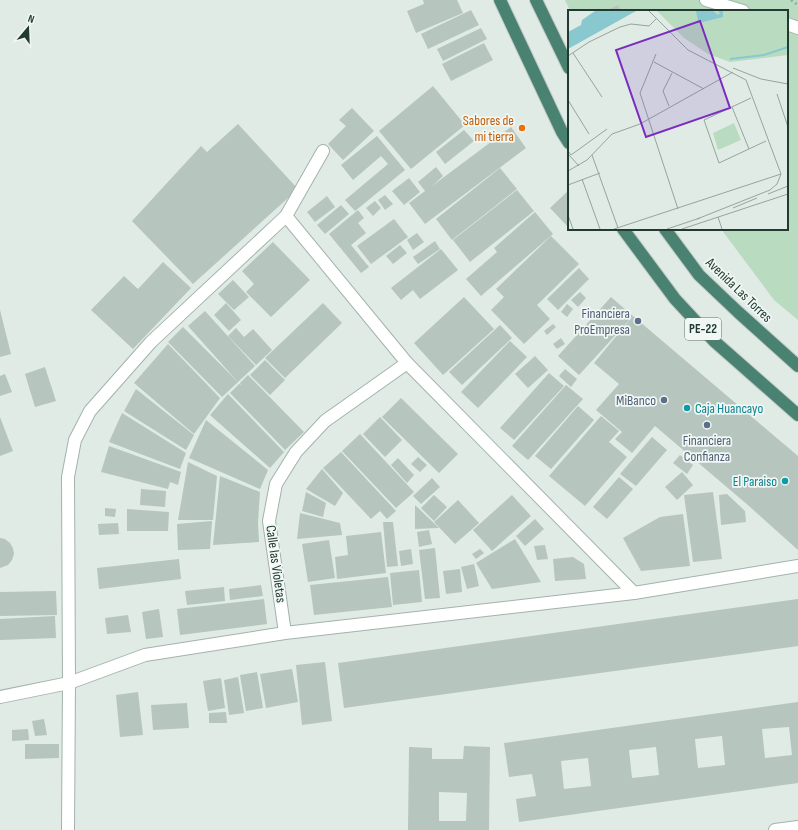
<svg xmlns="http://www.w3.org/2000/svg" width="798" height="830" viewBox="0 0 798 830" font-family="'Sofia Sans Condensed',sans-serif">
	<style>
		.green { fill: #b9dcc1 }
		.building { fill: #b6c5be; fill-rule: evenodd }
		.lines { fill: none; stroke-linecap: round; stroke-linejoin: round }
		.pedestrian-casing { stroke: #a3b3ac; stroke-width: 14 }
		.minor-casing { stroke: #a3b3ac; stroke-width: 14 }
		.trunk-casing { stroke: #c1c8c6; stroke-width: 14 }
		.path { stroke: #81ae9d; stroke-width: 2.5; stroke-dasharray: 2 3; stroke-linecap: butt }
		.pedestrian { stroke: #fff; stroke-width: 12 }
		.minor { stroke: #fff; stroke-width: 12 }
		.trunk { stroke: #4a8272; stroke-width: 12 }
		.food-dot { fill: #e8710a; stroke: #f1f7f4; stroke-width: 1.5 }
		.service-dot { fill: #5c6f8a; stroke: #f1f7f4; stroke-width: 1.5 }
		.culture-dot { fill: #0f9aa8; stroke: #f1f7f4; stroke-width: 1.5 }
		.labels { text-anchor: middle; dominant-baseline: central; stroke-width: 3.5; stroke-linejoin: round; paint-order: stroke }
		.shield { fill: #f1f7f4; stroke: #5f736c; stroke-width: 1 }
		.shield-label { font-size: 13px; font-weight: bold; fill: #213b32 }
		.food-label { font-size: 14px; fill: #c56008; stroke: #f1f7f4; text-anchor: end }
		.street-label { font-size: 14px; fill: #213b32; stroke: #f1f7f4 }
		.service-label { font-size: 14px; fill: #4e5e75; stroke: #f1f7f4; text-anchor: end }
		.culture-label { font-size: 14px; fill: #0d838f; stroke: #f1f7f4; text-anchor: start }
		.inset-river { fill: none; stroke: #89c8cf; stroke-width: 2 }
		.inset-road { fill: none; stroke: #94a59d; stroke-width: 1 }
		.view { fill: #7b2cbf; fill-opacity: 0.15; stroke: #7b2cbf; stroke-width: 2 }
		.inset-edge { fill: none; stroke: #213b32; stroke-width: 2 }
	</style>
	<rect width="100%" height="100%" fill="#e0ebe5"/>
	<!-- green -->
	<polygon class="green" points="565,0 798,0 798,320 774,300 721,229 787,229 787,11 570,11"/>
	<!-- building -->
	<g class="building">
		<polygon points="423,0 457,0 463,13 416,33 407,11 424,4"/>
		<polygon points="618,5 621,11 606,11"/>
		<polygon points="471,10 479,25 428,49 421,34"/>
		<polygon points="481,28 487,39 443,61 437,49"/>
		<polygon points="484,43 493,60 451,81 442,64"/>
		<polygon points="433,86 465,125 411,169 379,131"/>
		<polygon points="352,108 374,131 343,160 328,144 346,126 339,120"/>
		<polygon points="238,124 298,189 193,284 132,221 201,146 207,152"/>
		<polygon points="511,127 526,148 425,224 409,203 425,191 418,182 436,167 443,176 432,186"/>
		<polygon points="464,130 474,141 445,164 436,152"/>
		<polygon points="377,136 405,170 355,211 345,200 388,164 381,156 353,180 341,165"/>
		<polygon points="500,168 517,189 452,240 436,219"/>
		<polygon points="409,178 420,192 404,205 392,191"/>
		<polygon points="517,190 534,211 470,262 453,240"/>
		<polygon points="569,190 569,228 550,208"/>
		<polygon points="385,195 393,204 385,210 378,200"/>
		<polygon points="327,196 335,207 315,222 307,212"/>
		<polygon points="375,201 381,208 373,216 366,208"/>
		<polygon points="341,205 349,214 325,234 317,225"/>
		<polygon points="358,210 364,218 358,223 366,233 351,245 369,267 361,273 329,234"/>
		<polygon points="535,212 553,234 481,296 466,279 497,252 494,248"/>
		<polygon points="394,219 408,237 371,264 357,246"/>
		<polygon points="417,233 424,242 413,250 407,240"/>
		<polygon points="551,236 579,264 537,305 550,319 524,344 491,310 504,297 496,289"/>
		<polygon points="435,241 440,249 418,264 413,257"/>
		<polygon points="273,242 310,280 271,317 246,292 254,284 242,271"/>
		<polygon points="400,245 407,253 393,264 386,256"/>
		<polygon points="441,249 458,270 420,299 413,290 401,300 391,288"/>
		<polygon points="163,262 191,288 133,349 91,310 124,276 138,289"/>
		<polygon points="579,268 589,279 558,310 547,299"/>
		<polygon points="233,280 249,297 234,310 218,294"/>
		<polygon points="580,292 586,298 578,307 571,300"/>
		<polygon points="464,297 494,329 443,375 414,343"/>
		<polygon points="611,297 633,316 579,375 558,356"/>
		<polygon points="226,303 241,320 229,331 214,315"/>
		<polygon points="323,303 342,323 285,378 265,358"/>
		<polygon points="567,304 573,309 567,317 561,312"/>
		<polygon points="0,310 11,354 0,357"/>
		<polygon points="205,311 255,366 238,382 188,326"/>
		<polygon points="633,316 798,456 798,550 749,506 655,426 632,453 615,439 622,432 596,410 619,384 594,363"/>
		<polygon points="553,324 556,327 547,335 544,331"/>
		<polygon points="500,325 512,338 462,385 449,372"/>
		<polygon points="183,327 238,382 222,397 168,342"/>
		<polygon points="236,328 244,337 253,329 272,350 256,365 228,336"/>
		<polygon points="561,338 565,344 557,349 553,344"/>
		<polygon points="510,341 527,357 478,408 461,392"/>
		<polygon points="168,344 220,398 194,434 134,383"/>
		<polygon points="535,356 548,370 528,388 515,374"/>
		<polygon points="265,360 285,380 270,395 250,375"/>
		<polygon points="45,367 56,401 35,407 25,374"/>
		<polygon points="565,369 577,379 571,387 559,376"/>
		<polygon points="549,373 564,386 514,440 500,428"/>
		<polygon points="5,374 12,392 0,396 0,376"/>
		<polygon points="248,375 304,432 285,450 230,393 239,384 241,385 240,383"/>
		<polygon points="566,385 583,399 528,460 512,446"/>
		<polygon points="136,389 194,435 186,450 124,411"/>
		<polygon points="228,394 284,452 270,468 210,415"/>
		<polygon points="401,398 458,454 439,473 382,417"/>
		<polygon points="578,406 594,420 551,469 535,456"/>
		<polygon points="122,413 186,453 180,469 109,442"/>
		<polygon points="601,416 619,431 609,442 627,457 585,506 549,476"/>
		<polygon points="0,417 13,451 0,456"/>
		<polygon points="380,417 402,440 385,457 363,434"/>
		<polygon points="206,420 268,470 260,489 189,458"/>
		<polygon points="360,434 414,492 396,508 342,451"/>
		<polygon points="652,437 667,450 636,486 620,474"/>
		<polygon points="109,446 181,472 178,485 170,482 168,489 101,472"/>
		<polygon points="341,452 396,511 387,519 380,511 371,519 323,468"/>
		<polygon points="680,455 693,465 687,474 673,463"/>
		<polygon points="418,457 427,465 420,472 411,464"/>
		<polygon points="398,458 414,475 407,483 391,465"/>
		<polygon points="188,462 217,476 213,520 178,520"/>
		<polygon points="322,469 343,493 335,506 306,489"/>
		<polygon points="682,472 693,485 677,500 665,487"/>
		<polygon points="220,476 260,492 258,523 259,542 213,545"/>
		<polygon points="619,477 633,489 607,519 593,507"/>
		<polygon points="432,478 440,487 421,504 413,496"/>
		<polygon points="141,489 166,491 165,507 140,505"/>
		<polygon points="306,492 326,503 323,517 302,511"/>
		<polygon points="713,492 722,559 693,562 684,495"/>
		<polygon points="727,494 745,511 746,522 721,525 719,495"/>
		<polygon points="434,495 447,507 434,521 421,508"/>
		<polygon points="512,495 531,516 492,551 473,530"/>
		<polygon points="458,500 479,523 455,544 434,522"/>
		<polygon points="415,505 439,528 415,529"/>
		<polygon points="105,508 116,509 115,517 105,516"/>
		<polygon points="127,509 169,512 168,531 127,531"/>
		<polygon points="300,513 340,523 342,535 297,539"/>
		<polygon points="683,514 690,566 641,571 623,538 660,517"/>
		<polygon points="535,519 544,529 525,546 516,536"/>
		<polygon points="212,521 210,549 178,550 177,524"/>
		<polygon points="383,522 393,522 398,566 387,567"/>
		<polygon points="118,523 119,534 99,535 98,524"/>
		<polygon points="429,530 432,544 419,547 417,532"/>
		<polygon points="381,532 386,573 337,579 335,557 348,555 346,536"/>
		<polygon points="0,538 5,539 10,543 13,548 14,554 12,560 8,565 0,568"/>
		<polygon points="515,539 541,582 492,589 476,563"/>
		<polygon points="329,540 335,578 308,582 302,544"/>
		<polygon points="545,545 548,559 537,560 534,546"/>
		<polygon points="435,548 440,598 425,599 419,550"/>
		<polygon points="411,549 413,564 401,566 399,551"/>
		<polygon points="480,549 484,553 476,559 472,554"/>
		<polygon points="573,557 584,564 586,579 555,581 553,559"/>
		<polygon points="179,559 181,579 99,589 97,568"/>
		<polygon points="474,564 479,586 467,589 461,567"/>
		<polygon points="460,569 462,592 446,594 443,571"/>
		<polygon points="419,570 422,602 393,605 390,573"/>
		<polygon points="388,577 392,607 314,615 310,585"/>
		<polygon points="261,585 263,596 230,600 229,589"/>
		<polygon points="224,587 225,601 187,605 185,591"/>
		<polygon points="56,591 57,615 0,616 0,592"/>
		<polygon points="264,599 267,624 180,635 177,609"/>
		<polygon points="798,599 798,646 344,708 338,663"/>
		<polygon points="159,609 163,637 146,639 142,612"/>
		<polygon points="128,615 131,632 107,634 105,618"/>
		<polygon points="55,616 56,638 0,640 0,619"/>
		<polygon points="325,662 332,721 302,725 296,665"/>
		<polygon points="292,669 298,702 266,708 260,674"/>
		<polygon points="257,672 263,708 246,711 240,675"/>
		<polygon points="238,677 244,713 229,715 224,680"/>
		<polygon points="221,678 225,708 208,711 203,681"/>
		<polygon points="138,692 143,735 120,737 116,695"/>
		<path d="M798 702V783L519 822 516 799 536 796 532 774 509 777 504 743ZM789 727 792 755 765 758 762 729ZM722 736 725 765 698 768 695 739ZM656 747 659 775 632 778 629 750ZM588 758 591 786 564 789 561 761Z"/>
		<polygon points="187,703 189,728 153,730 151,705"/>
		<polygon points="226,712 227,723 209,723 209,713"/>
		<polygon points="44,719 47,735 35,736 32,721"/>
		<polygon points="28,729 29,740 12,741 12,730"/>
		<polygon points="25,744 59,744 59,758 25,759"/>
		<path d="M464 746 490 747 489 830H408L409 747 432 748V759H463ZM439 792 467 793 466 821H439Z"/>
	</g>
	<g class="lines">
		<!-- pedestrian casing -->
		<g class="pedestrian-casing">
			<g id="pedestrian">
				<polyline points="706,0 743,11"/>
				<polyline points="787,24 798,28"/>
			</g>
		</g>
		<!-- minor casing -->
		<g class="minor-casing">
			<g id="minor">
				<polyline points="286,216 407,363 634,593"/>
				<polyline points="285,633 269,521 276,484 296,452 325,421 407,363"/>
				<polyline points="0,697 69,683 145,655 285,633 634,593 798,566"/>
				<polyline points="68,830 69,683 68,477 75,440 90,411 151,342 286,216 323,151"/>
				<polyline points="775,830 798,827"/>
			</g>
		</g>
		<!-- trunk casing -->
		<g class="trunk-casing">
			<g id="trunk">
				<polyline points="500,0 562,132 569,143"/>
				<polyline points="536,0 569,68"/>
				<polyline points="623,229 675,299 714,341 798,415"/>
				<polyline points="665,229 699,275 738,312 798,366"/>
			</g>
		</g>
		<!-- path -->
		<polyline class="path" points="791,0 798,5"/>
		<!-- pedestrian -->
		<use href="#pedestrian" class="pedestrian"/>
		<!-- minor -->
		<use href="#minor" class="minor"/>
		<!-- trunk -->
		<use href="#trunk" class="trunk"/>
	</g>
	<!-- markers -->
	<circle class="food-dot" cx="522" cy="128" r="4"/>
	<g class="service-dot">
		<circle cx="638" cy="321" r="4"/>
		<circle cx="664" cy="400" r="4"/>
		<circle cx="707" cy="425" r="4"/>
	</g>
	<g class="culture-dot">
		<circle cx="687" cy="408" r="4"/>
		<circle cx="785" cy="481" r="4"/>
	</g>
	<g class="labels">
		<!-- shield labels -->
		<rect class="shield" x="685" y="318" width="36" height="22" rx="3"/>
		<g class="shield-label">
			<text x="703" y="329">PE-22</text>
		</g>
		<!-- food labels -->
		<g class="food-label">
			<text x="514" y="120">Sabores de<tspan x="514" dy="16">mi tierra</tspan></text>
		</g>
		<!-- street labels -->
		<g class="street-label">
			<text transform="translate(739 290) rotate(44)">Avenida Las Torres</text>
			<text transform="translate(276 564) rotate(82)">Calle las Violetas</text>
		</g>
		<!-- service labels -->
		<g class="service-label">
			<text x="630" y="313">Financiera<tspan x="630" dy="16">ProEmpresa</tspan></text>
			<text x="656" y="400">MiBanco</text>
			<text x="707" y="440" text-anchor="middle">Financiera<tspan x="707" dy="16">Confianza</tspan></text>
		</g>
		<!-- culture labels -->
		<g class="culture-label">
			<text x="695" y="408">Caja Huancayo</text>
			<text x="777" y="481" text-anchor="end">El Paraiso</text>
		</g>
	</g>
	<!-- overview -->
	<g transform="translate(568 10)">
		<rect width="220" height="220" fill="#e0ebe5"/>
		<path d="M89 1H220V45L162 52 140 44 116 28ZM166 113 173 130 150 140 145 123Z" fill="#b9dcc1"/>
		<path d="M27 1H68L0 39V22L13 15 14 10ZM128 1H145L150 5 152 3 150 1H155V7L135 12 130 11Z" fill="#89c8cf"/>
		<path class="inset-river" d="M162 49 196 45 220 37"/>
		<path class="inset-road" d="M81 1 120 40 178 70 213 164M5 43 34 87M88 44 72 83 110 199M0 46 21 32 52 17 63 14 81 16 88 9M86 52 136 79M165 58 193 69 220 74M209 84 220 117M183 88 136 110 151 153 198 131M0 90 21 124M101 96 95 81 104 63M164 97 181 139M0 141 3 145 39 119M1 145 11 156M24 145 50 218M0 161 19 150 44 124 72 114 165 62M14 169 32 219M0 175 32 163M200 184 220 176M165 198 189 188M0 205 5 219M150 207 154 219M129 209 202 180 209 174 213 164M46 219 213 164M99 219 132 208M114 219 220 184"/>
		<path class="view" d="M132 11 162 98 78 127 48 40Z"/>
		<rect width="220" height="220" class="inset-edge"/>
	</g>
	<!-- north arrow -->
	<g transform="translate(28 28) rotate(19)" stroke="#f1f7f4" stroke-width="3" paint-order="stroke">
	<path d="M0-3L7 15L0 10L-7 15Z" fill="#213b32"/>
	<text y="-6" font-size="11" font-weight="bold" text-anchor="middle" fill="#213b32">N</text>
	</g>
</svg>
